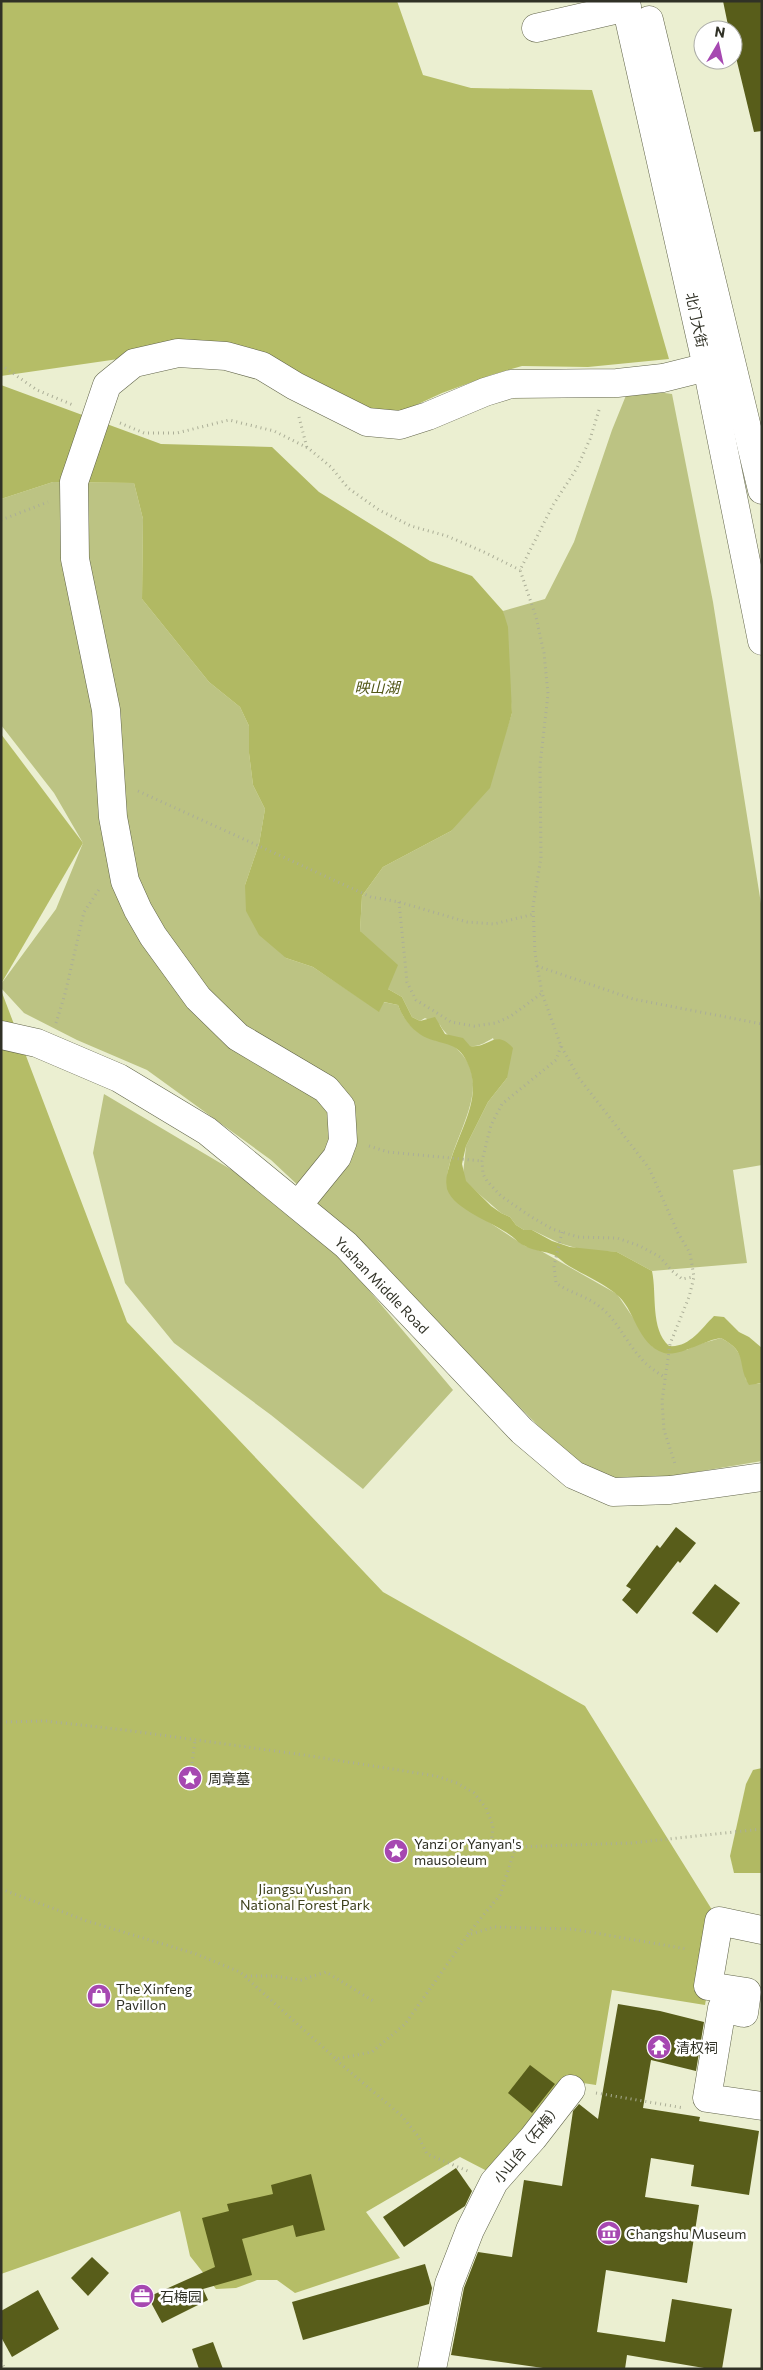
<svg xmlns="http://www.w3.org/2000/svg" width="763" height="2370" viewBox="0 0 763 2370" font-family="Commissioner,'Noto Sans SC',sans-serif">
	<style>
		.green { fill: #bcc383 }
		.forest { fill: #b5bd67 }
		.water { fill: #b1b963 }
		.building { fill: #585d1a }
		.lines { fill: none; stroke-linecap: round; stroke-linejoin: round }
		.minor-casing { stroke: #62654b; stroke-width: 29 }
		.major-casing { stroke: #62654b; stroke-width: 29 }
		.path { stroke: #abae97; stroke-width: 3; stroke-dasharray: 1 4; stroke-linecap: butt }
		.minor { stroke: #fff; stroke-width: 28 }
		.major { stroke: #fff; stroke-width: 28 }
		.labels { text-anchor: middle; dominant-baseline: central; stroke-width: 5; stroke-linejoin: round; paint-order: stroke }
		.street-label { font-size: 14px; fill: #303126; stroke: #fff }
		.poi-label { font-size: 14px; fill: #303126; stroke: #fff; text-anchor: start }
		.park-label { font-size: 14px; fill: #3d401b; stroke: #fff }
		.water-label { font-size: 15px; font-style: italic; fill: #525718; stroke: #fff }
	</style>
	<rect width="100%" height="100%" fill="#ebefd1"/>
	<!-- green -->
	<g class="green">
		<path d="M629 388 672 394 713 602 762 910V1165L733 1170 747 1263 652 1271 617 1252 583 1250 559 1243 532 1230H524L516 1225 510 1217 501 1213 479 1194 465 1181 463 1174 466 1146 488 1102 507 1078 493 1038C488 1041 480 1046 474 1046 461 1047 445 1035 440 1025L425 1018 420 1021 412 1017 402 997 388 989 360 931 362 896 383 867 451 831 500 749 512 713 503 611 545 599 574 542 612 430Z"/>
		<path d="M53 482 134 483 143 519 142 599 209 682 240 707 249 726V753L253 785 265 809 259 844 245 885 286 958 313 967 379 1011 383 1002 398 1005C405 1023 417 1035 435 1040 445 1043 452 1043 459 1051 498 1090 443 1145 447 1188L481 1217 525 1246 541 1251 617 1294 653 1347 687 1350 696 1345 721 1338C740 1348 743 1358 746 1380L758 1384 762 1383V1461L630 1483 610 1482 576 1464 334 1219 271 1160 147 1070 77 1040 24 1013 1 988V984L56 909 83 843 54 793 1 725V499Z"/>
		<polygon points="104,1094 237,1173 335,1250 453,1390 363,1489 271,1415 174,1343 125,1283 93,1153"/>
	</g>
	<!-- forest -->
	<g class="forest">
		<polygon points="1,1 397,1 423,75 471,88 592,90 669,359 588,367 522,366 491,375 442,393 403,411 359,408 215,345 1,376"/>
		<polygon points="1,734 83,843 1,984"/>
		<polygon points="1,990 127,1322 383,1592 585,1706 719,1921 705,2005 612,1990 596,2085 570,2081 489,2172 460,2157 366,2212 400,2258 295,2293 277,2280 257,2280 236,2288 216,2289 190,2256 180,2211 1,2274"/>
	</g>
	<!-- water -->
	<g class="water">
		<path d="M1 385 161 444 272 447 319 492 430 561 472 576 503 611 508 627 512 713 490 788 451 831 383 867 362 896 360 931 398 965 388 989 402 997 412 1017 420 1021 435 1017 445 1034 463 1038 470 1046C489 1049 495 1028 513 1048L507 1078 488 1102 466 1146 462 1164 466 1181 491 1206 501 1213 510 1217 516 1225 524 1230H532L552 1241 570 1247 617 1252 652 1271C657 1294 650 1329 669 1346 689 1348 701 1329 714 1316L724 1317 739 1332 749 1337 762 1348V1383L749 1385C736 1363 749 1353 721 1338 704 1340 680 1357 664 1353 636 1344 636 1309 615 1293 601 1282 584 1275 569 1266 564 1263 559 1258 554 1255 545 1251 534 1251 525 1246 519 1244 515 1238 510 1235 493 1222 454 1210 447 1189 445 1181 447 1174 449 1167 457 1133 485 1098 467 1062 458 1042 444 1045 427 1038 413 1032 403 1019 398 1005L384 1002 379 1012 313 967 286 958 259 935 246 911 245 885 259 844 265 809 253 785 249 753V726L240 707 209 682 142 599 143 519 134 483 53 482 1 499Z"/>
		<polygon points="762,1768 762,1873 734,1873 730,1856 746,1784 753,1770"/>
	</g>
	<!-- building -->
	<g class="building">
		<polygon points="723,1 762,1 762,131 754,132 733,45 733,30 729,30"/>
		<polygon points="676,1527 696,1543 680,1563 678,1561 637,1614 622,1600 631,1589 626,1586 657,1545 660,1548"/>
		<polygon points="715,1584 740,1603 717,1633 692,1613"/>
		<polygon points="618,2004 660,2011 704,2022 696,2071 651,2060 643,2108 700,2117 699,2121 759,2131 749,2195 691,2186 694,2165 651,2158 645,2197 699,2205 687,2283 606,2270 597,2332 665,2342 672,2299 732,2309 722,2369 710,2369 627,2355 625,2369 550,2369 451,2355 464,2288 478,2252 512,2257 524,2180 562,2186 573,2111 579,2104 598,2119"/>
		<polygon points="530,2065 555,2084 532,2113 508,2093"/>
		<polygon points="456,2168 472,2191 465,2206 404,2247 383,2217"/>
		<polygon points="311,2174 325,2230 296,2237 293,2225 242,2239 252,2275 203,2289 208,2300 162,2323 148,2297 215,2267 202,2218 229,2211 227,2204 273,2194 271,2185"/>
		<polygon points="92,2257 109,2273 88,2296 71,2278"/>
		<polygon points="425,2264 432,2288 429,2304 303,2340 292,2302"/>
		<polygon points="38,2290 59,2329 12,2357 1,2337 1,2311"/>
		<polygon points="213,2342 223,2369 199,2369 192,2349"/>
	</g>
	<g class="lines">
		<!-- minor casing -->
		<g class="minor-casing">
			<g id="minor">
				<polyline points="536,28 627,7"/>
				<polyline points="1,1035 37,1043 119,1078 207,1131 346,1245 522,1431 574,1475 613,1492 670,1490 762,1477"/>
				<polyline points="298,1205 337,1157 343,1141 341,1107 326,1089 238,1037 198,998 153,936 138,910 125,881 113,817 106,710 75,559 74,482 107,385 134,363 178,353 226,356 262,366 295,386 367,422 400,425 428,416 485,392 511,384 617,383 663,378 707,367"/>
				<polyline points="762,1930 719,1921 708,1986 747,1992 744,2013 722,2008 707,2098 762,2106"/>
				<polyline points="432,2369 449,2284 470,2230 494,2182 533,2138 571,2089"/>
			</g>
		</g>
		<!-- major casing -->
		<g class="major-casing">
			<g id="major">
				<polyline points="625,1 707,367 762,641"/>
				<polyline points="649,20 762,490"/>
			</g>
		</g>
		<!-- path -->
		<g class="path">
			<polyline points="1,365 37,390 73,405"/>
			<polyline points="599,410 590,439 577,468 553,505 520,570 536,617 544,653 548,694 540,765 541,858 533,906 535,953 539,976 542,993 561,1046 579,1078 649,1168 678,1233 690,1253 694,1277 689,1297 670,1344 662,1401 664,1430 675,1464"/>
			<polyline points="299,417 307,448"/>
			<polyline points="120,423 144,433 177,433 229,420 274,431 308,448 331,467 348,488 379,510 411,526 447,536 484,552 520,570"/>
			<polyline points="1,520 48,502"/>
			<polyline points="138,791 371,897 399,902 467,922 494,924 534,914"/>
			<polyline points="399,902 407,982 416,1000 434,1011 451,1022 474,1026 496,1023 511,1016 542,993"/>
			<polyline points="537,966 633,999 762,1024"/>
			<polyline points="56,1023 65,994 84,912 100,888"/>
			<polyline points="561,1046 556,1060 502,1104 491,1125 482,1161 483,1174 487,1181 501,1196 530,1216 552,1229 578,1237 617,1238 640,1246 660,1257 671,1270 682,1279 693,1277"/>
			<polyline points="369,1146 388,1152 482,1161"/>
			<path d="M562 1232 554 1266 556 1283C570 1293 587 1296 600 1307 617 1320 625 1340 639 1356 646 1365 656 1372 666 1378"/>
			<polyline points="1,1722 45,1721 125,1730 304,1755 436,1776 457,1783 474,1793 486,1808 493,1826 491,1847"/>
			<polyline points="190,1778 195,1741"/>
			<polyline points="396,1851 631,1843 762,1829"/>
			<polyline points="1,1889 87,1921 196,1954 240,1972 336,2059 372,2052 405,2024 468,1935 494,1927 572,1929 687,1949"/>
			<polyline points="468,1934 500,1895 516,1846"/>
			<polyline points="246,1976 274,1976 301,1980 326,1972 375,2002"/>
			<polyline points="336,2060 402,2116 418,2136 427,2154 470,2172"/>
			<polyline points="596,2093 684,2108"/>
			<polyline points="1,2361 5,2369"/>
		</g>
		<!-- minor -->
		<use href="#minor" class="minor"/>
		<!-- major -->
		<use href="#major" class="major"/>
	</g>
	<!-- icons -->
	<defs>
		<g id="sight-disc" transform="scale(1.25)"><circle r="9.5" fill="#a648b1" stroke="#fff"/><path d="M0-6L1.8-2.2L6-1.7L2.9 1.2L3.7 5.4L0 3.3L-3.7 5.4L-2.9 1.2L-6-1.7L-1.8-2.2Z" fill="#fff"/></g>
		<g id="shop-disc" transform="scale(1.25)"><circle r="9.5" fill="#a648b1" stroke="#fff"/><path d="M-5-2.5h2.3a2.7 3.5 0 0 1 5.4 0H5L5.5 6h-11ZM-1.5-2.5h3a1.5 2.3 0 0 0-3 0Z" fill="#fff"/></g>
		<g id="temple-disc" transform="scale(1.25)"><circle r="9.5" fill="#a648b1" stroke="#fff"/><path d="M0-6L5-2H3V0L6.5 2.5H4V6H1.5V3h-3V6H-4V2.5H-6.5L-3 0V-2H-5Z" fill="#fff"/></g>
		<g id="museum-disc" transform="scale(1.25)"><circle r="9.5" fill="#a648b1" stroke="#fff"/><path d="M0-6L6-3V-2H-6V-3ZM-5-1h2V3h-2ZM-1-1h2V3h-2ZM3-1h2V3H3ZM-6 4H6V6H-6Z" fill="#fff"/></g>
		<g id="office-disc" transform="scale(1.25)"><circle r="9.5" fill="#a648b1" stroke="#fff"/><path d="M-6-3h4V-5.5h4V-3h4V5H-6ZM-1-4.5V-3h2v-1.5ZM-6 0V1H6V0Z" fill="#fff"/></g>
	</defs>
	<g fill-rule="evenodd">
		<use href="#sight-disc" x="190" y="1778"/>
		<use href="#sight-disc" x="396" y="1851"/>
		<use href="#shop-disc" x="99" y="1996"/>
		<use href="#temple-disc" x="659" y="2047"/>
		<use href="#museum-disc" x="609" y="2233"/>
		<use href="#office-disc" x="142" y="2296"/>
	</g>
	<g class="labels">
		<!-- street labels -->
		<g class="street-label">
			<text transform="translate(697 320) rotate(78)">北门大街</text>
			<text transform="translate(382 1285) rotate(46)">Yushan Middle Road</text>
			<text transform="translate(527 2143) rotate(-51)">小山台（石梅）</text>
		</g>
		<!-- poi labels -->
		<g class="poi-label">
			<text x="208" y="1778">周章墓</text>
			<text x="414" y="1843">Yanzi or Yanyan's<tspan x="414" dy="16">mausoleum</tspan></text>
			<text x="116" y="1988">The Xinfeng<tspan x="116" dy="16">Pavillon</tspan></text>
			<text x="676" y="2047">清权祠</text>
			<text x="626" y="2233">Changshu Museum</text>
			<text x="160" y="2296">石梅园</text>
		</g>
		<!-- park labels -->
		<g class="park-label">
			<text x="305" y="1888">Jiangsu Yushan<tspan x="305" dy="16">National Forest Park</tspan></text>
		</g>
		<!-- water labels -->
		<g class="water-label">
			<text x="377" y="687">映山湖</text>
		</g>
	</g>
	<!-- border -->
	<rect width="763" height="2370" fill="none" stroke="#303126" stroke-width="5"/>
	<!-- north arrow -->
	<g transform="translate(718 45) rotate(9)"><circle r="24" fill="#ffffff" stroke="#acada8"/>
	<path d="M0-4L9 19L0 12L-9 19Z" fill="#a648b1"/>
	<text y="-8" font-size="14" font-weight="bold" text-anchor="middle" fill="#303126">N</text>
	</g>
</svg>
